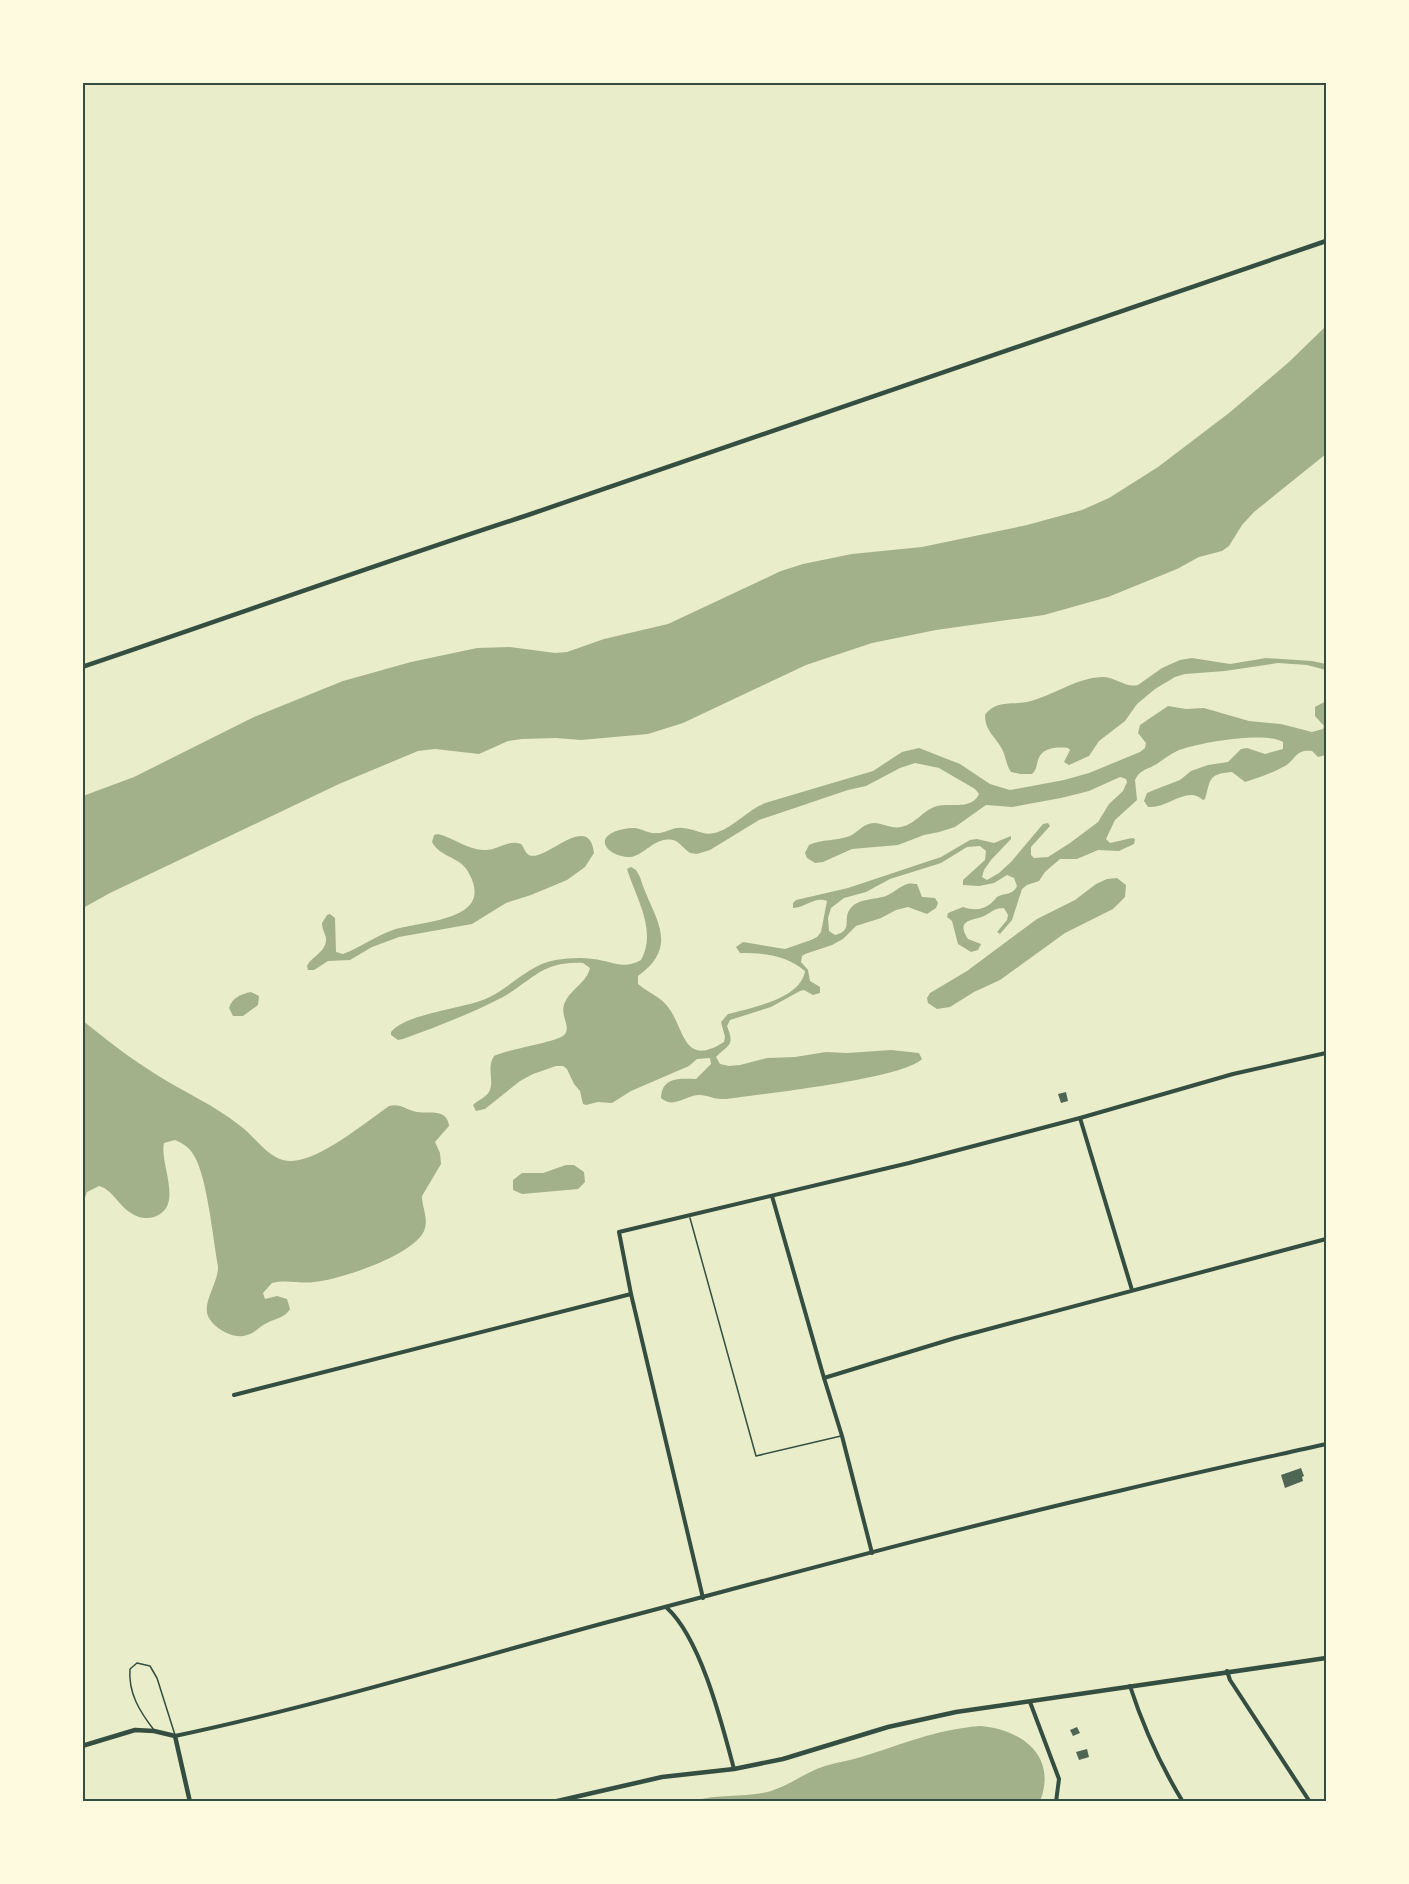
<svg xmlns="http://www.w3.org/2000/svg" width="1409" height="1884" viewBox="0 0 1409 1884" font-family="'Sofia Sans Condensed',sans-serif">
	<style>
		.water { fill: #a3b18a }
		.building { fill: #4f6655 }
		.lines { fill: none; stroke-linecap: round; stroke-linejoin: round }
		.service { stroke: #344e41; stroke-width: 1.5 }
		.minor { stroke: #344e41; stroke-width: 4 }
		.tertiary { stroke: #344e41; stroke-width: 4.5 }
		.neatline { fill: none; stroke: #344e41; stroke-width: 2 }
	</style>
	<rect width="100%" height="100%" fill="#e9edc9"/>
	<!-- water -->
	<g class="water">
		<polygon points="1326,326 1326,454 1254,512 1242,525 1229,546 1222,551 1199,557 1177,569 1108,597 1044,615 936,630 872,643 806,665 683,723 648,734 581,740 556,738 522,739 508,741 479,754 435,749 418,751 339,784 110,893 83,908 83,796 134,777 254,717 343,681 411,662 477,648 510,647 555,653 567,652 604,639 668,624 781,571 803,564 852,554 922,547 1027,525 1082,510 1109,498 1158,467 1229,413 1289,362"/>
		<path d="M1192 658 1230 664 1266 658 1312 661 1326 664V670L1307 665 1278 663 1225 671 1185 674 1175 677 1155 689 1137 704 1125 721 1099 741 1089 756 1069 765 1064 762 1070 750 1068 748C1057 747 1042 747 1038 760 1036 767 1037 769 1032 774H1020L1011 772C1006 765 1006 757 1002 749 995 736 985 731 985 715 996 700 1011 705 1027 702 1053 696 1075 678 1102 677 1116 677 1125 688 1138 685L1162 668 1180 660Z"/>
		<path d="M1326 701V755L1318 757 1312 751C1294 749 1296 761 1283 767 1272 773 1258 778 1245 782L1232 772C1207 774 1211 780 1205 799L1203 800C1187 785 1168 809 1148 807L1144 801 1147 793 1154 790 1180 780 1191 771 1208 765 1228 762 1241 749 1247 748 1265 754 1283 749V742C1266 731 1196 743 1177 751 1168 755 1161 762 1153 766 1145 770 1139 771 1135 780L1137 800 1115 820 1106 839 1110 843 1132 838 1135 839 1134 844 1119 851 1098 850 1077 859H1060L1045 872 1039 881 1027 885 1022 889 1012 920 1000 934 997 932 1007 920 1008 915 1004 908C995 908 993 911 986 915 976 921 954 918 968 939L981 944 978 950 971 952 958 944 952 921 947 917 948 913 963 907C973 910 981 911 990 904 992 903 996 898 997 897 1006 892 1012 896 1017 886L1014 878 1007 875 994 883 979 886 963 885V880L985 860 986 851 980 846 967 847 941 863 890 879 866 892 844 898 831 908 828 918 829 931 835 935C854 930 842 920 850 909 858 898 874 900 886 896 893 893 899 887 907 884 912 883 912 884 917 884L922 897 935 898 938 903 936 908 927 914 908 907 896 910 881 918 856 926 843 939 832 945 805 954 802 956 801 962 808 970 810 981 820 987V993L813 995 804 990 800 991 771 1007 730 1020 727 1026C735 1046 729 1044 716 1057L720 1064 729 1066 740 1065 767 1058 795 1057 826 1052 847 1053 891 1050 919 1053 922 1059C902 1079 761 1094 727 1099 714 1100 706 1094 698 1095 684 1096 674 1109 661 1098 662 1076 681 1079 696 1079L711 1064 710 1058 697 1059 689 1066 631 1091 612 1103 598 1102 586 1105 583 1104 580 1091 574 1084 567 1069 563 1066H556L533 1074 520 1081 485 1109 476 1111 473 1105C478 1100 485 1098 489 1092 495 1081 486 1068 494 1056 507 1049 560 1042 565 1034 571 1025 559 1015 565 1002 571 989 587 982 590 968L583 963C541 961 534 980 501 998 470 1014 436 1027 403 1039L398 1040 391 1035V1032C404 1015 457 1009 480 1001 509 991 526 965 556 960 568 958 581 957 593 959 611 961 624 970 641 960 657 931 637 900 628 872L627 869 631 867 636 870 640 877C652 917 682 944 638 976V984C648 993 660 996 668 1007 685 1029 683 1068 724 1042L725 1037 721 1022 728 1014C750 1008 801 999 805 971 786 955 764 953 740 953L736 947 743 942 785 949 811 940 817 937 821 932 827 901C815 896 805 908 793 908V903L796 900 848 888 941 857 970 840 977 839 994 843 1011 836V839L991 860 984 870 982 877 987 880 999 873 1011 862 1043 824 1048 823 1050 826 1031 847V855L1034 858 1048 857 1070 843 1098 822 1109 804 1123 791 1127 782 1126 779 1120 777 1089 791 1061 798 1012 807 986 805 955 827 939 832 924 835 898 845 852 849 823 862 815 863 807 858 805 853 809 845C822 839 836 841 850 836 858 832 864 823 874 823 883 823 891 829 901 827 916 824 923 810 937 806 950 803 972 810 979 794L975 789 939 768 915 763 900 768 866 786 848 790 759 820 710 850 697 854 690 853C685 850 681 844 676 841 655 833 644 859 626 857 620 856 614 854 609 850 594 835 623 827 635 828 643 829 649 834 657 833 666 833 674 826 683 828 696 829 704 837 718 832 733 827 748 810 765 803L873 771 902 752 919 748 960 764 990 784 1010 790 1064 780 1089 773 1140 752 1145 748 1146 743 1138 733 1140 725 1168 706 1186 709 1204 708 1249 721 1281 724 1312 732 1323 729 1324 726 1315 716V707Z"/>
		<path d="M438 834C454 838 468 850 484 850 497 851 508 839 521 844 524 847 525 853 529 855 545 863 589 810 594 853L585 867 567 880 531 895 506 903 472 924 399 937 372 947 350 960 328 961 314 970H308L307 966C312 956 327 952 326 938 325 933 322 929 322 923L327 915 330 914 335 918 336 952 343 954C360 948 375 936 393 930 421 920 499 922 467 870 459 857 440 857 432 842L434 835Z"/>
		<polygon points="1117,878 1126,885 1125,897 1113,909 1065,933 1000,980 974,992 950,1007 937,1009 928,1003 927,998 930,993 967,971 1037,919 1075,900 1096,884 1107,879"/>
		<path d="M251 992 259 996 258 1005 243 1016H233L229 1008C232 998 241 994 251 992Z"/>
		<path d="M83 1021C107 1040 131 1059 157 1075 184 1092 214 1105 239 1125 255 1136 269 1161 290 1161 318 1162 366 1122 389 1106 401 1103 406 1110 417 1112 430 1114 447 1108 449 1126L435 1142 440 1153 441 1164 422 1196C422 1207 428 1217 425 1228 419 1254 339 1280 314 1282 301 1284 286 1279 272 1283L263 1293 265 1299 277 1296 287 1299 290 1309C285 1318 276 1318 267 1323 260 1326 255 1333 247 1335 234 1340 213 1328 208 1316 202 1302 219 1282 218 1266 213 1240 207 1174 193 1154 189 1147 182 1143 175 1140L164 1143C159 1163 185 1207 154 1217 145 1219 138 1218 131 1213 119 1206 112 1189 99 1186L87 1192 83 1203Z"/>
		<polygon points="566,1165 574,1165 584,1172 585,1182 578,1189 522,1194 513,1190 513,1180 522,1173 543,1173"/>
		<path d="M980 1726C1021 1729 1058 1756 1040 1801H694C720 1793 746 1798 771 1791 790 1785 806 1772 825 1766 837 1762 849 1761 861 1757 904 1744 933 1730 980 1726Z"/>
	</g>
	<!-- building -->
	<g class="building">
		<polygon points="1066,1092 1068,1101 1061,1103 1058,1094"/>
		<polygon points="1301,1468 1304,1476 1302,1477 1303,1481 1285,1488 1281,1475"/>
		<polygon points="1077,1727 1080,1733 1073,1736 1070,1730"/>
		<polygon points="1087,1749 1089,1757 1079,1760 1076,1752"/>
	</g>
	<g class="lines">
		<!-- service -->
		<g class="service">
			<polyline points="690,1218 756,1456 841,1436"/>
			<path d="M154 1730C140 1712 128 1693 130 1669L137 1663 150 1666 157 1678 175 1735"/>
		</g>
		<!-- minor -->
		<g class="minor">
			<polyline points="1080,1118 1132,1290"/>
			<polyline points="772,1196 824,1378 842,1436 872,1553"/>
			<polyline points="824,1378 955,1338 1326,1239"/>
			<polyline points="234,1395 631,1294"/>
			<polyline points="703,1598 631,1294 619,1232 909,1163 1080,1118 1233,1074 1326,1053"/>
			<path d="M667 1608C701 1639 722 1724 734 1769"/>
			<polyline points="1227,1671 1230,1680 1310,1802"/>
			<path d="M1130 1686C1143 1726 1161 1766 1183 1802"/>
			<polyline points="1030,1702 1059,1779 1056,1802"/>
			<path d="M175 1736C321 1705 464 1661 608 1622 779 1577 950 1530 1123 1490 1190 1474 1259 1459 1326 1444"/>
		</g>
		<!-- tertiary -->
		<g class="tertiary">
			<path d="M82 667C230 617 377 564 525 516L1326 241"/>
			<polyline points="82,1746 135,1730 154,1731 175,1736 190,1802"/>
			<polyline points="553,1802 662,1777 734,1769 783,1759 888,1727 956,1712 1326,1658"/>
		</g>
	</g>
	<!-- border -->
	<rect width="1409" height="1884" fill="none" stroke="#fefae0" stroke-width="168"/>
	<rect x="84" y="84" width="1241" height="1716" class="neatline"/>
</svg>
